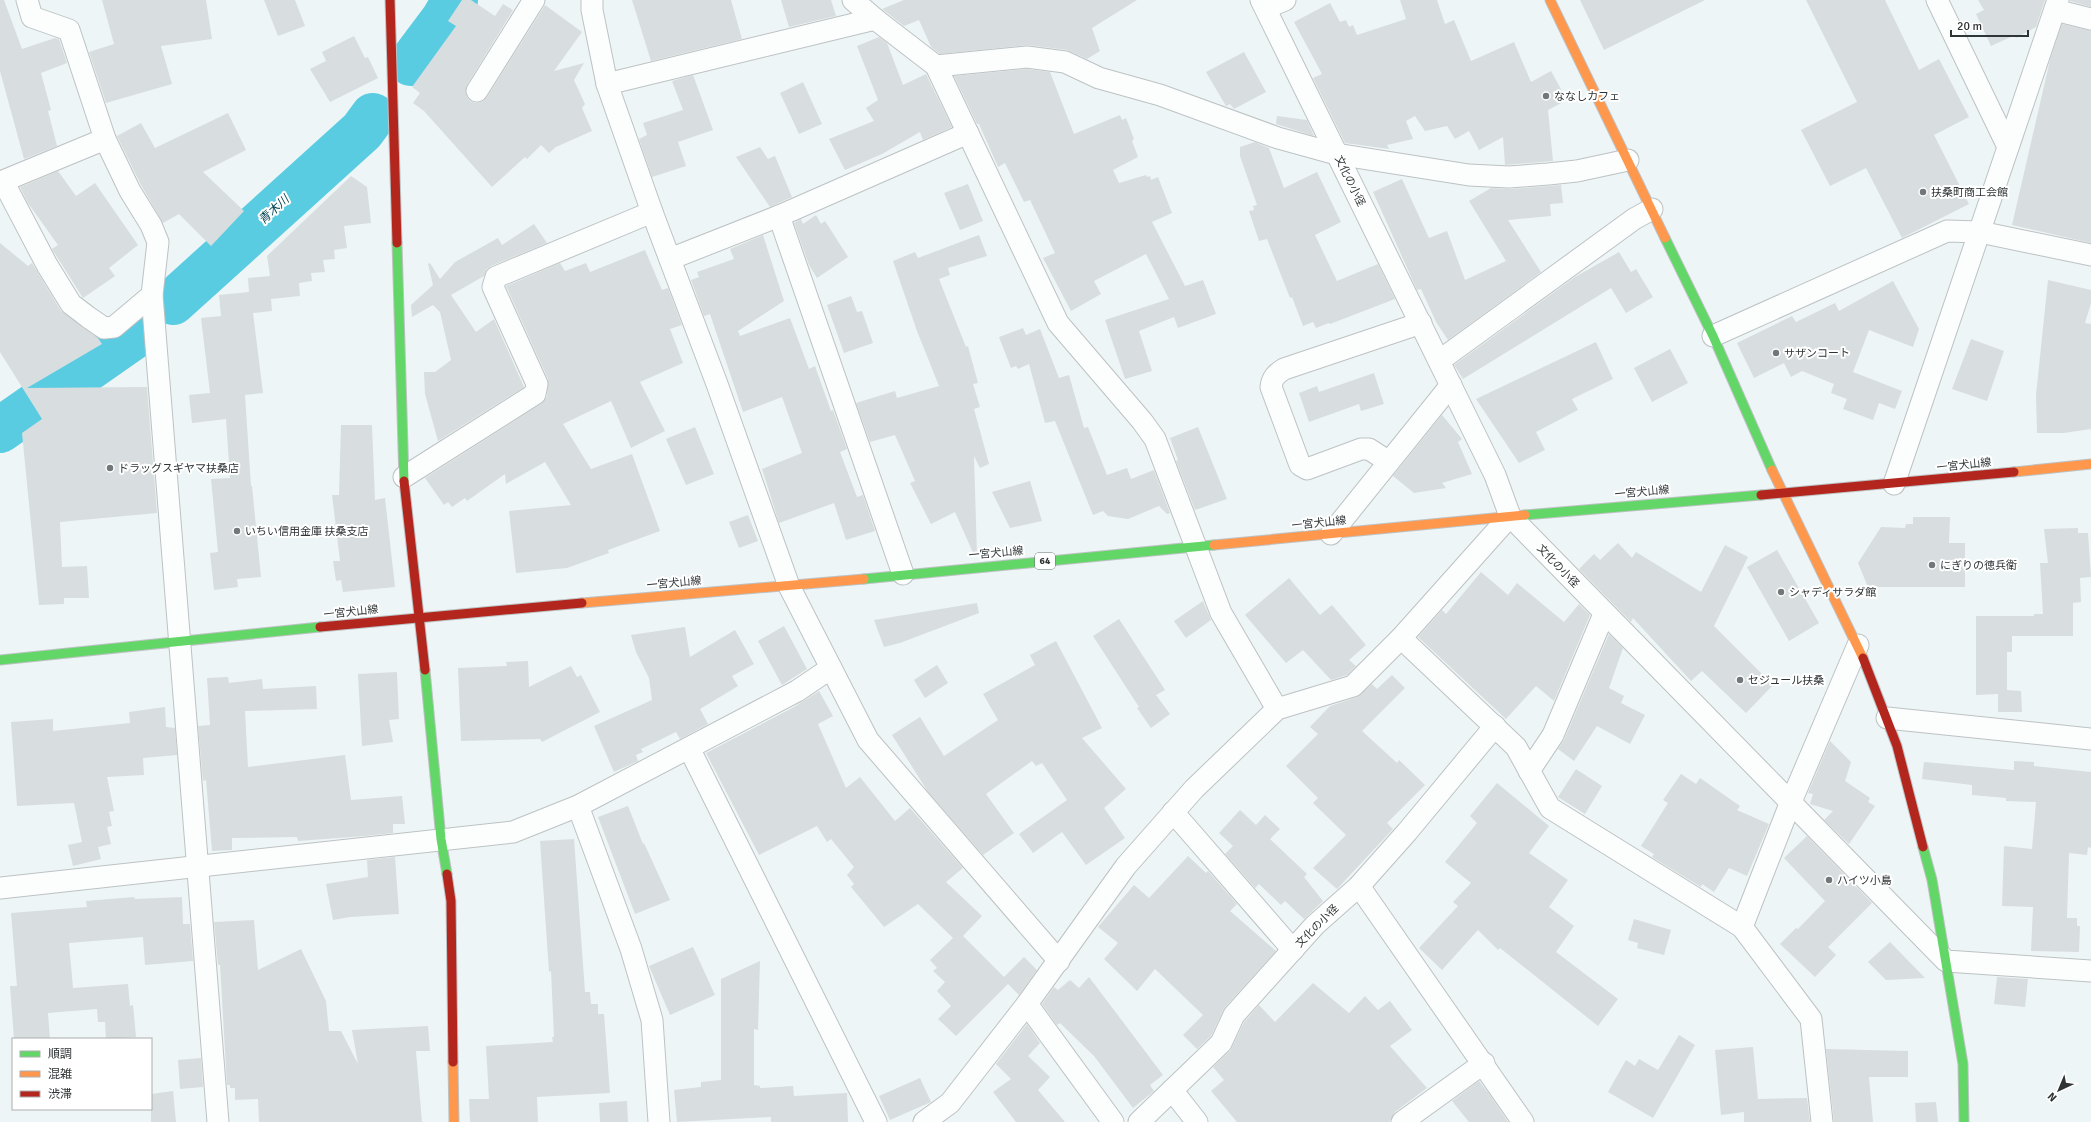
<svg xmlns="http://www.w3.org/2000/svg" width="2091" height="1122" viewBox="0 0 2091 1122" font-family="Signika,'Noto Sans JP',sans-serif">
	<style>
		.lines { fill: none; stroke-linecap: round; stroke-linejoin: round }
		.river { stroke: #5acce2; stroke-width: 46 }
		.building { fill: #d8dedf }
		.street-casing { stroke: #bdc2c3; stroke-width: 23 }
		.fast-casing { stroke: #bdc2c3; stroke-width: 11 }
		.slow-casing { stroke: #bdc2c3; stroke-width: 11 }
		.jam-casing { stroke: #bdc2c3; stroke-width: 11 }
		.street { stroke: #fcfefe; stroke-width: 21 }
		.fast { stroke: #63d668; stroke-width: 9 }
		.slow { stroke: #ff974d; stroke-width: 9 }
		.jam { stroke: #b3261e; stroke-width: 9 }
		.poi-dot { fill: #727879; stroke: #fff; stroke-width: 1.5 }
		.labels { text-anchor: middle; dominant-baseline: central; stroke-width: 4; stroke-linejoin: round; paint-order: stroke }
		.shield { fill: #fff; stroke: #6d7172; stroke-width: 1 }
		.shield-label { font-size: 10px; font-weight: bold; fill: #2f3435 }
		.poi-label { font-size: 11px; fill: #2f3435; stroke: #fff; text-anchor: start }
		.street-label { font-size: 11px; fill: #2f3435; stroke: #fff }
		.water-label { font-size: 12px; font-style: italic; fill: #00424f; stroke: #fff }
	</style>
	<rect width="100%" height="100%" fill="#eef5f6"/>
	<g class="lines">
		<!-- river -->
		<g class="river">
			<polyline points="411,63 444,19 455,0"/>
			<polyline points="173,302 362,131 373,116"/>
			<polyline points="0,430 136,335"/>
		</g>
	</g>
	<!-- building -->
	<g class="building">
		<polygon points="0,0 4,0 22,49 55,38 59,39 67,63 41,73 51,110 48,111 57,146 24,159 0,71"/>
		<polygon points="102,0 206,0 212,39 161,46 172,84 106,103 89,52 114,44"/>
		<polygon points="264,0 295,0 305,26 278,36"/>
		<polygon points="462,0 471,0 495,16 503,4 513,10 467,85 466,96 470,101 476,103 482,102 487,97 545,5 582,32 554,71 584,63 574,80 585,104 582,108 592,131 556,147 549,153 541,145 527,159 525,157 492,187 424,111 413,103 420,93 412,87 456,26 448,21"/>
		<polygon points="632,0 731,0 742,39 651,61"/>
		<polygon points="781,0 831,0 836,16 789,27"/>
		<polygon points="904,0 1137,0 1092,28 1100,51 1087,59 1067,50 1028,45 940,54 931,47 919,20 904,26 882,9"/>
		<polygon points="1400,0 1437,0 1445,24 1454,20 1471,61 1514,42 1531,82 1551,71 1567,100 1548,110 1553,161 1505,165 1503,137 1479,150 1469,131 1455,139 1447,126 1425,131 1415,116 1406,121 1413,139 1387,145 1389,149 1345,143 1313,78 1322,74 1294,22 1330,3 1340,22 1346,20 1349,27 1353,25 1357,35 1406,19"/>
		<polygon points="1580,0 1705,0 1604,50"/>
		<polygon points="1806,0 1885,0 1919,70 1939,59 1969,117 1934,135 1969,204 1902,238 1866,168 1830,186 1801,130 1857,102"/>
		<polygon points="1978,0 2045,0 2036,27 2016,38 2015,35 1991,46 1976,14 1984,10"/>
		<polygon points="2070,0 2091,0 2091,7 2070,1"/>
		<polygon points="2062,24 2091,31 2091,243 2012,225 2050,60"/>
		<polygon points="354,36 365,58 368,57 378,78 330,102 310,69 326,61 322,52"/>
		<polygon points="879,37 887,43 903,85 926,74 952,127 923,140 920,132 882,154 845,170 829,139 874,121 866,108 878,100 857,46"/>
		<polygon points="1244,52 1266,92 1234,109 1230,104 1226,106 1206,72"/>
		<polygon points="1027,69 1050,72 1074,134 1120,115 1122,120 1126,118 1134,139 1132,141 1138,157 1113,170 1119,183 1146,175 1147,177 1150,176 1151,180 1158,177 1172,213 1152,222 1185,286 1203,280 1216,314 1178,328 1174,317 1139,331 1152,371 1125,379 1105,320 1169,299 1146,254 1094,281 1101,294 1071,311 1043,258 1055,253 1030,200 1024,202 1005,163 998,167 979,124 977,124 954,76"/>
		<polygon points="693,75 713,130 678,142 686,166 652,177 639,139 647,135 643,123 683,110 672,81"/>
		<polygon points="803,82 822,124 799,134 780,93"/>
		<polygon points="228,113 246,150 203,172 244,211 211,246 179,214 163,223 141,185 117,136 141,123 155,148"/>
		<polygon points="1277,116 1307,120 1314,136 1276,124"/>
		<polygon points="1255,142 1269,148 1284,188 1317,172 1341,222 1315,235 1337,281 1378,264 1395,299 1330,324 1329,323 1316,328 1313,322 1303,326 1292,297 1290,298 1267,239 1259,241 1249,211 1254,210 1253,206 1257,205 1240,156 1240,147"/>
		<polygon points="760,147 768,159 775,156 792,197 770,207 736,157"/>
		<polygon points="58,171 76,196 95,183 138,245 109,268 115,276 83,298 52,249 58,245 28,203 20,187"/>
		<polygon points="351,176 367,187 371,223 344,226 347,248 334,250 335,259 323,260 325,272 311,273 312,281 299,283 300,296 271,299 272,311 253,313 263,393 245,395 251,486 252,486 261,577 237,579 238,587 214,590 210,553 218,552 211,479 230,478 226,419 192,423 189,395 210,393 201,318 221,316 219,295 249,292 248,278 270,276 267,256"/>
		<polygon points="1402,179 1429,238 1447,231 1465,280 1506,261 1469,201 1491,188 1510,189 1561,185 1563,203 1550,204 1551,216 1508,220 1541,272 1448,340 1436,322 1421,289 1417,290 1373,192"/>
		<polygon points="968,184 983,221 960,230 944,193"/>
		<polygon points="816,215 821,224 825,221 848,257 817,278 809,265 794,223 801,219 803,224"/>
		<polygon points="534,224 547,243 491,266 487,269 484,276 451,295 476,332 494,319 524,387 438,441 425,394 424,372 435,372 451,360 440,312 433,305 412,317 411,305 433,285 428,264 430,263 440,279 455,262 498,238 502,245"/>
		<polygon points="763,235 784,301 738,331 740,336 790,318 809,369 815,366 831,411 833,410 847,449 840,452 857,497 863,495 875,531 846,540 834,503 779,523 762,469 802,453 782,397 743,412 710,314 704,316 691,280 699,277 697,272 734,259 730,249"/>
		<polygon points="979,235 987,256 948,268 950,275 939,279 966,347 968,346 978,383 973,384 980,407 974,409 989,464 980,468 974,456 977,555 974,555 955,512 931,524 910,483 915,481 895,435 870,442 856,403 895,391 897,398 939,386 917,331 893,261 915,252 918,258"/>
		<polygon points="0,243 28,266 32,263 61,311 98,338 102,344 27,388 147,387 157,513 60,522 62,567 87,566 89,598 64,598 64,604 39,605 22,433 42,419 0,352"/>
		<polygon points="645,250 662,290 668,288 682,325 670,329 683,363 640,382 665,431 631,448 611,401 563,424 591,469 632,454 660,531 608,550 609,553 567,568 516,573 509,511 571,505 545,462 506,484 505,474 467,501 465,498 452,507 448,502 444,505 425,478 541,404 547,397 548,379 506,286 560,263 565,271 586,263 590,272"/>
		<polygon points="1619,252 1631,272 1636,269 1653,297 1626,313 1611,288 1463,379 1454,365 1575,277"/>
		<polygon points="2048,280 2091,290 2091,303 2085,323 2091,324 2091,429 2064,433 2037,433 2036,395"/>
		<polygon points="1893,281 1919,329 1913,347 1869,330 1853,372 1902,391 1895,409 1879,403 1873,420 1843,409 1847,399 1831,393 1834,384 1802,371 1791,377 1784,363 1754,378 1737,343 1792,316 1796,322 1835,303 1839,311"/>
		<polygon points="851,296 857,312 862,311 873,343 844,353 827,305"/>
		<polygon points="1023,328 1026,335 1040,329 1059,378 1069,375 1084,428 1088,427 1107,475 1127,468 1131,479 1154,470 1170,513 1167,514 1159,506 1128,519 1108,516 1103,511 1093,515 1055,421 1045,423 1029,364 1018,369 1016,366 1011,368 999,337"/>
		<polygon points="1971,339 2004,351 1987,401 1952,389"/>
		<polygon points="1596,342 1613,379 1572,399 1578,410 1536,432 1545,450 1519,463 1476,399"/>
		<polygon points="1670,349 1688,383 1652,402 1634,368"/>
		<polygon points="1374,373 1384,404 1361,411 1359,404 1309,422 1299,393 1317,386 1319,392"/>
		<polygon points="1442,415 1462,439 1458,442 1472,474 1442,483 1446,488 1414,493 1393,476"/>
		<polygon points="341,425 372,425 375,500 385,498 395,587 343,592 341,580 336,581 333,561 340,561 332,495 339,495"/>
		<polygon points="695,427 714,474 686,485 666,439"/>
		<polygon points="1198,427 1227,499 1195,510 1176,461 1178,460 1170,438"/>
		<polygon points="1030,481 1042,521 1010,528 992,492"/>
		<polygon points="748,515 758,541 739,548 729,522"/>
		<polygon points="1913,517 1950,517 1949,543 1965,543 1965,587 1868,587 1858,563 1881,527 1905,528 1906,524 1913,524"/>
		<polygon points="2078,528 2078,533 2088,533 2091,577 2080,578 2081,602 2073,603 2073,636 2012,636 2012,652 2007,652 2007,690 2021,691 2022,712 1998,712 1998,694 1976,695 1976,616 2034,616 2034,614 2043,614 2040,563 2048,563 2044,529"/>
		<polygon points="1618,543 1632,558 1636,552 1701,592 1725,545 1748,557 1714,626 1773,685 1746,713 1702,671 1691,681 1633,618 1631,622 1579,569 1594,554 1600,560"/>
		<polygon points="1777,550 1819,623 1789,641 1747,567"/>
		<polygon points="1481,572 1508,595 1517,583 1564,622 1579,604 1590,615 1554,701 1536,686 1506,719 1418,637 1442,610 1446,614"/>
		<polygon points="1289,578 1320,615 1332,605 1366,645 1349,660 1356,666 1347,675 1331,680 1303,650 1286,663 1245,615"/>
		<polygon points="1203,601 1211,620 1186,638 1174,621"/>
		<polygon points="977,603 979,613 900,643 884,647 874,620"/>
		<polygon points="1119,619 1165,690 1156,695 1170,714 1151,728 1137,708 1139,707 1093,636"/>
		<polygon points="784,626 807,669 782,685 758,641"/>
		<polygon points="685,627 690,657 735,630 754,664 732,676 738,686 700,709 708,724 680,739 676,732 641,749 643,752 636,755 638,761 614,772 594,726 652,700 649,678 636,652 631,635"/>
		<polygon points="1609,634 1623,648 1609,688 1624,696 1621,703 1645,715 1630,744 1597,726 1574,761 1558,749 1564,740"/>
		<polygon points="1056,641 1102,728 1082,738 1126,789 1104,808 1125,838 1086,865 1062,832 1033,853 1019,834 1067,800 1042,763 1036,766 1032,761 986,794 1014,833 983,855 928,792 892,735 920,717 944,756 998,720 983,694 1035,665 1030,655"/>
		<polygon points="528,661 529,687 571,666 577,677 581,675 600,712 542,742 540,739 461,741 458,668 507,666 506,662"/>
		<polygon points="937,665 948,683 925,698 914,680"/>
		<polygon points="397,672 399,719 389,720 393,742 362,746 358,674"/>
		<polygon points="1392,675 1405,688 1362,731 1397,763 1399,760 1425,785 1387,823 1393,829 1337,889 1313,868 1346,835 1313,803 1318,798 1286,766 1318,734 1310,727 1330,706 1357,697 1372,684 1377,689"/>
		<polygon points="228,677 229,683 262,679 263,689 316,686 317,709 245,711 248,767 345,755 351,800 402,796 405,824 393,824 393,833 365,836 298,841 297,837 232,838 232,850 212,851 206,780 203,781 198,726 210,725 207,678"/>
		<polygon points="819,691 833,716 818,724 846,788 860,777 895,821 910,808 963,868 946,882 982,916 963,936 1004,977 1024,957 1037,970 1019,995 1008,984 956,1036 938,1019 951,1006 937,991 945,982 933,971 937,968 930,960 953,938 918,904 884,927 851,887 854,884 847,875 854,867 831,839 827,842 817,826 759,855 706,753 794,707"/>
		<polygon points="165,707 166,727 175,728 177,755 143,758 144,775 107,777 114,811 109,812 112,826 107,827 111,844 98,847 101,859 73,866 68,845 82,842 74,803 17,806 11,722 53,719 53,731 130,723 129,712"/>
		<polygon points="1830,741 1851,762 1845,781 1870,798 1868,802 1875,806 1849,844 1824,820 1833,811 1810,804 1813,794 1808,793"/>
		<polygon points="2014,761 2034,762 2034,766 2091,772 2091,848 2088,847 2087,855 2069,853 2067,918 2077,918 2077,926 2080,926 2079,952 2031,951 2033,907 2002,906 2004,846 2032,849 2036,802 2006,801 2006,798 1972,795 1972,785 1922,779 1924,762 2014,770"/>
		<polygon points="1576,769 1602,786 1585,814 1558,797"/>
		<polygon points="1681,774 1696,784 1700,778 1740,806 1737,810 1769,824 1747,876 1729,868 1714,892 1702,884 1701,887 1652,857 1654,854 1641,846 1668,803 1663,800"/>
		<polygon points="1497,783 1549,826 1529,853 1568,880 1549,907 1574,926 1556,952 1618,999 1598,1026 1500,948 1498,950 1478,930 1442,970 1419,948 1458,906 1453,902 1471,883 1445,862 1477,823 1470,816"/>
		<polygon points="628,806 643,844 644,843 670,900 635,914 598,817"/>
		<polygon points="1240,810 1256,825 1265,815 1280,829 1270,839 1307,874 1304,877 1323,901 1304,919 1285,901 1281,905 1259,884 1255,888 1225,854 1233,846 1219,833"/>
		<polygon points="1807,836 1872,903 1828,947 1836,955 1815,977 1780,944 1796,928 1798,929 1825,901 1784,858"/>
		<polygon points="574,839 585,992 590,992 591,1004 598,1004 598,1014 604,1014 610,1093 537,1097 538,1122 470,1122 469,1099 489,1099 486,1046 553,1042 552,1037 554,1037 551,971 549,972 540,841"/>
		<polygon points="1188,856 1206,873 1208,871 1237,904 1230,911 1276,951 1225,1007 1211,1036 1197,1049 1183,1035 1203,1015 1155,969 1137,991 1104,959 1118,943 1098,927 1134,885 1149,898"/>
		<polygon points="395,857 399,914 350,917 333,920 326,884 368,877 367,860"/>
		<polygon points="134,897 135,899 182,897 183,924 190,924 193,961 145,965 143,937 69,943 73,988 128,984 130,1006 133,1005 136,1037 106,1039 105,1022 98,1022 97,1009 48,1013 50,1039 14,1039 10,986 17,986 11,913 87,907 86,901"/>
		<polygon points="1634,919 1671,930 1664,955 1637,948 1638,943 1628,940"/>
		<polygon points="254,920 258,970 301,949 326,1001 329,1031 341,1031 358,1064 352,1030 428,1026 430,1051 416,1051 422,1122 259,1122 258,1099 235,1100 235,1088 230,1088 230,1085 227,1085 220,965 218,965 214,922"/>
		<polygon points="1890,942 1925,978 1886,980 1868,962"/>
		<polygon points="693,947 715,995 670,1015 649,966"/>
		<polygon points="760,961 758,1030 754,1029 754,1085 760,1086 760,1088 793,1086 794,1096 847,1093 848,1122 771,1122 771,1117 677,1122 674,1090 701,1087 701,1082 721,1080 721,979"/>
		<polygon points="1089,977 1163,1075 1150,1085 1154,1091 1133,1108 1094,1056 1060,1023 1057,1025 1042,1004 1054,987 1058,990 1070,980 1079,988"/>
		<polygon points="1997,977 2028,979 2025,1007 1994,1004"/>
		<polygon points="1313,983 1349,1013 1365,996 1378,1010 1390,1001 1412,1030 1390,1046 1427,1088 1395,1112 1389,1122 1237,1122 1211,1091 1224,1080 1213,1067 1230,1051 1244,1022 1259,1005 1275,1022"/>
		<polygon points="1027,1024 1040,1043 1028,1056 1050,1077 1038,1090 1065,1122 1016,1122 993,1092 1011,1079 996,1064"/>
		<polygon points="1679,1035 1695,1045 1653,1118 1608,1092 1626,1060 1635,1066 1639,1059 1658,1070"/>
		<polygon points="1753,1047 1758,1099 1807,1098 1810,1122 1744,1122 1744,1112 1721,1115 1715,1050"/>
		<polygon points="1826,1049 1908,1051 1908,1077 1869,1077 1873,1122 1834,1122"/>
		<polygon points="201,1058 203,1087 180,1089 178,1060"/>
		<polygon points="920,1078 931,1102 890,1120 879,1096"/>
		<polygon points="1479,1081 1490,1095 1508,1122 1469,1122 1452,1101"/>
		<polygon points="173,1091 176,1122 151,1122 151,1094"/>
		<polygon points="627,1101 628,1122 600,1122 599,1103"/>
		<polygon points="1936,1102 1938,1122 1916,1122 1915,1103"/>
	</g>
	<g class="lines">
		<!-- street casing -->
		<g class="street-casing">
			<g id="street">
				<polyline points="27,0 32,17 69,30 105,139 130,191 151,225 158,242 152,295 218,1122"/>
				<polyline points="592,0 592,10 607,84 652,212 717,384 789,586 868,740 1059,961"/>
				<polyline points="853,0 875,19 936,66 1058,323 1142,421 1155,439 1221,613 1277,709"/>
				<polyline points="1261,0 1495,475 1510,516 1946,961 2091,971"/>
				<polyline points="1937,0 2008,147"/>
				<polyline points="1266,8 1285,0"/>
				<polyline points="2055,10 2091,19"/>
				<polyline points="936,66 1027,57 1065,62 1099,78 1160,95 1278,138 1336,154 1469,175 1509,177 1548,174 1577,171 1628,160"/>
				<polyline points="607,84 875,19"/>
				<polyline points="477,91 534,0"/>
				<polyline points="105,139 3,181 47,265 71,304 88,317 104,328 114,327 152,295"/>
				<polyline points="779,216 903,574"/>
				<polyline points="670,259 779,216 968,133"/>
				<polyline points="1713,336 1947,231 1980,232 2091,255"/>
				<polyline points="1439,361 1634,219 1652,209"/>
				<path d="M1389 462 1369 449H1361L1307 469 1300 465 1271 387C1272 378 1276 374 1284 369L1421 323"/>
				<polyline points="404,477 535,394 537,384 493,287 496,277 652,212"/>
				<polyline points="1894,484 2058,0"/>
				<polyline points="1331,534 1451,385"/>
				<polyline points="1401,638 1516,747 1550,808 1742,927 1811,1019 1822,1122"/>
				<polyline points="1887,718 2091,739"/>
				<polyline points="689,748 876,1122"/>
				<polyline points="1529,771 1553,735 1604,614"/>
				<polyline points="578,806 631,949 652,1020 659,1122"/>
				<polyline points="1173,812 1293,950"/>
				<polyline points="1359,886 1523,1122"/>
				<polyline points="0,888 513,832 578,806 797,691 831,668"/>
				<polyline points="1742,927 1790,804 1858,645"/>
				<polyline points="1027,1004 1113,1122"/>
				<polyline points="1172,1090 1197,1122"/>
				<polyline points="924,1122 950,1103 1027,1004 1126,866 1194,789 1277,709 1353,686 1401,638 1510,516"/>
				<polyline points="1139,1122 1221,1043 1234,1015 1315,925 1359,886 1407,832 1495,726"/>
				<polyline points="1402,1122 1484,1063"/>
			</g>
		</g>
		<!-- fast casing -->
		<g class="fast-casing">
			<g id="fast">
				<polyline points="1665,238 1713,336 1772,470"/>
				<polyline points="397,243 404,481"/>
				<polyline points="1525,515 1761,495"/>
				<polyline points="864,579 1214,545"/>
				<polyline points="0,660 320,627"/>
				<polyline points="425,670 441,839 447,874"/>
				<polyline points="1923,847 1932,880 1963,1064 1964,1122"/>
			</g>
		</g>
		<!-- slow casing -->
		<g class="slow-casing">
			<g id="slow">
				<polyline points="1550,0 1665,238"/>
				<polyline points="1772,470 1863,658"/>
				<polyline points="2014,472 2091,464"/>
				<polyline points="1214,545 1525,515"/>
				<polyline points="582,603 864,579"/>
				<polyline points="453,1062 454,1122"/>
			</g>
		</g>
		<!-- jam casing -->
		<g class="jam-casing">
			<g id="jam">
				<polyline points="390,0 397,243"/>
				<polyline points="404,481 425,670"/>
				<polyline points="1761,495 2014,472"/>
				<polyline points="320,627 582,603"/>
				<polyline points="1863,658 1897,746 1923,847"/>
				<polyline points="447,874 451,901 453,1062"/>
			</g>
		</g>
		<!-- street -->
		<use href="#street" class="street"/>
		<!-- fast -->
		<use href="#fast" class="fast"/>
		<!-- slow -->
		<use href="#slow" class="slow"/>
		<!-- jam -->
		<use href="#jam" class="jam"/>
	</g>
	<!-- markers -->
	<g class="poi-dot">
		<circle cx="1546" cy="96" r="4"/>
		<circle cx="1923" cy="192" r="4"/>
		<circle cx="1776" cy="353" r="4"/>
		<circle cx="110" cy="468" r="4"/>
		<circle cx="237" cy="531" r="4"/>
		<circle cx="1932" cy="565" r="4"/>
		<circle cx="1781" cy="592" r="4"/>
		<circle cx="1740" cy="680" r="4"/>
		<circle cx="1829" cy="880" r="4"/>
	</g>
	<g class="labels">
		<!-- shield labels -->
		<rect class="shield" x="1035" y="553" width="20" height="16" rx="3"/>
		<g class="shield-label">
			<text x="1045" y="561">64</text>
		</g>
		<!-- poi labels -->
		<g class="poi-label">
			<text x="1554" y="96">ななしカフェ</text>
			<text x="1931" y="192">扶桑町商工会館</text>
			<text x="1784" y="353">サザンコート</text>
			<text x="118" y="468">ドラッグスギヤマ扶桑店</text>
			<text x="245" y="531">いちい信用金庫 扶桑支店</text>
			<text x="1940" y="565">にぎりの徳兵衛</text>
			<text x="1789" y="592">シャディサラダ館</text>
			<text x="1748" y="680">セジュール扶桑</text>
			<text x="1837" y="880">ハイツ小島</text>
		</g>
		<!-- street labels -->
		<g class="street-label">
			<text transform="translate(1350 181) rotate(64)">文化の小径</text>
			<text transform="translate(1964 465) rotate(-6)">一宮犬山線</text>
			<text transform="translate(1642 492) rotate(-5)">一宮犬山線</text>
			<text transform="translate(1319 523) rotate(-6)">一宮犬山線</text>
			<text transform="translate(996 553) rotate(-5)">一宮犬山線</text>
			<text transform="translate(1558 566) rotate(46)">文化の小径</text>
			<text transform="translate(674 583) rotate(-5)">一宮犬山線</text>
			<text transform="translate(351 612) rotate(-6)">一宮犬山線</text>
			<text transform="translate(1317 926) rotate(-45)">文化の小径</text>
		</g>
		<!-- water labels -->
		<g class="water-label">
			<text transform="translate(274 210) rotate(-42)">青木川</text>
		</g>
	</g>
	<!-- legend -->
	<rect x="12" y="1038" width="140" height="72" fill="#ffffff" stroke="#acaeae"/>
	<rect x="20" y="1051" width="20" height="6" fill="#63d668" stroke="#acaeae"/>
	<text x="48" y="1058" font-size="12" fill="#2f3435">順調</text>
	<rect x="20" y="1071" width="20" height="6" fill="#ff974d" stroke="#acaeae"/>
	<text x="48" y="1078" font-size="12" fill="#2f3435">混雑</text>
	<rect x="20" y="1091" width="20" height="6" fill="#b3261e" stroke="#acaeae"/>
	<text x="48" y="1098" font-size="12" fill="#2f3435">渋滞</text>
	<!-- north arrow -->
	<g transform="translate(2059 1090) rotate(224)" stroke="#ffffff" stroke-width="3" paint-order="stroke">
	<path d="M0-3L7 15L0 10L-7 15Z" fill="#2f3435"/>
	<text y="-6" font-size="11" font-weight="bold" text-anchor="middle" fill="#2f3435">N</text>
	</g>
	<!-- scale -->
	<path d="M1951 30v6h77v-6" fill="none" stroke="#2f3435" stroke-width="2"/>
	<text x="1957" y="30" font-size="12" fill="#2f3435" stroke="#ffffff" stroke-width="3" paint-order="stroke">20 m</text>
</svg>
